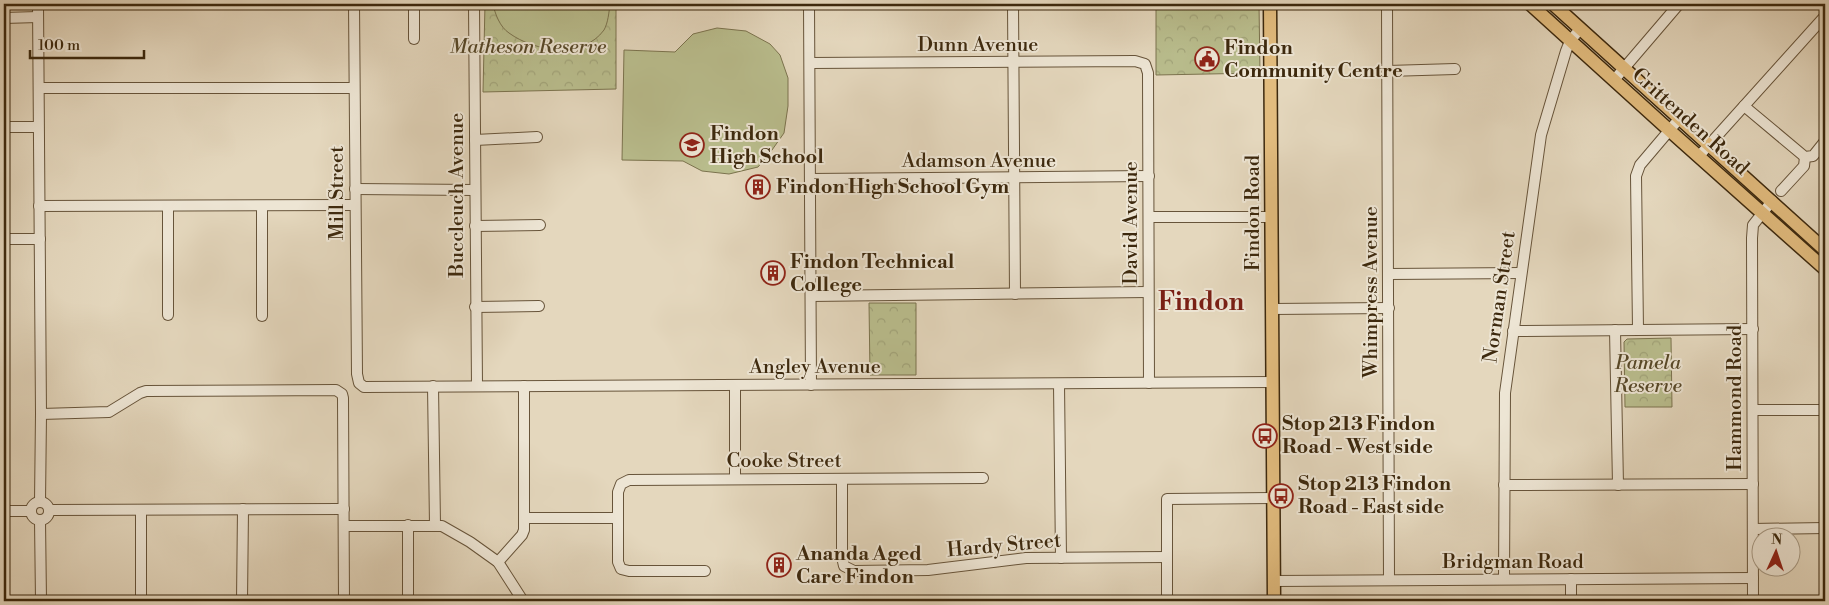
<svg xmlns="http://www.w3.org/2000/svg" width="1829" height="605" viewBox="0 0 1829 605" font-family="'Libre Bodoni',serif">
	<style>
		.park { fill: url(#park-crowns); stroke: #7b734e }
		.pitch { fill: #b9bd8d; stroke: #7b734e }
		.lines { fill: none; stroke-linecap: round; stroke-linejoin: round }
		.minor-casing { stroke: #67543a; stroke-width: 12 }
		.major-casing { stroke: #3d290e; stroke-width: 15 }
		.minor { stroke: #ede5d4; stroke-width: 10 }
		.major { stroke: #e2bc7e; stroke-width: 12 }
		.labels { text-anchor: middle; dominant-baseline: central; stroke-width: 4; stroke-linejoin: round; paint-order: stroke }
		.street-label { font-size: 20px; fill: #3d290e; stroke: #ede5d4 }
		.park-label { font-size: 20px; font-style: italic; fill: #564727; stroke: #ede5d4 }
		.poi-label { font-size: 20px; font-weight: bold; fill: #3d290e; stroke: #ede5d4; text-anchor: start }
		.district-label { font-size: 25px; font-weight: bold; fill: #7a1f14; stroke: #ede5d4 }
	</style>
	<defs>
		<pattern id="park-crowns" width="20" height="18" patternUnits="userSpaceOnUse" patternTransform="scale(1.25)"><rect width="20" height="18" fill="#b9bd8d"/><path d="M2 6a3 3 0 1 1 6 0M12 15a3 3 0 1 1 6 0" fill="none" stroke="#a0a278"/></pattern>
	</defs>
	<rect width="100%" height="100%" fill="#e4d7bd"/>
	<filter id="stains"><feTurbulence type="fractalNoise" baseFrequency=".004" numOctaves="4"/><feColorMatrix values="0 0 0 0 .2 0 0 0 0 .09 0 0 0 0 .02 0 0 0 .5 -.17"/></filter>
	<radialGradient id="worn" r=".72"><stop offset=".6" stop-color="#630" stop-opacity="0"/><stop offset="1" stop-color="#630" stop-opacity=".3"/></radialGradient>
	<!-- park -->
	<g class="park">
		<polygon points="485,4 616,4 616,89 483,92"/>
		<polygon points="1156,4 1259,4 1260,73 1156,75"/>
		<polygon points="869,303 916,303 916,375 870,375"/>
		<polygon points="1671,338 1672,407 1625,407 1624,342 1627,339"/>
	</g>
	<!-- pitch -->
	<g class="pitch">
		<path d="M493 4H610C609 12 608 23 604 30 583 59 535 52 509 33 500 27 495 14 493 4Z"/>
		<polygon points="717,28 746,31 770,44 780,55 788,78 788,106 784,133 772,150 758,167 729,174 702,171 683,161 622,160 624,50 675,52 693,34"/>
	</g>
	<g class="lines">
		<!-- minor casing -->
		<g class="minor-casing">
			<g id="minor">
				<polyline points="38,4 41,414 40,502"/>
				<polyline points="354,4 357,374 359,383 364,387 1272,382"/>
				<polyline points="474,4 477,386"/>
				<polyline points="809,4 811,385"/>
				<polyline points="1013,4 1015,294"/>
				<polyline points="1387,4 1389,580"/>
				<polyline points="4,18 38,17"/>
				<polyline points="414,39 414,4"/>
				<polyline points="810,63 1135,61 1145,64 1148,73 1149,383"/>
				<polyline points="1388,71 1455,69"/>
				<polyline points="1614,80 1679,4"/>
				<polyline points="39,88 354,88"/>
				<polyline points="1744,106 1805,157 1813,156 1825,141"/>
				<polyline points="4,127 38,127"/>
				<polyline points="475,140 537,137"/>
				<polyline points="1699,156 1825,16"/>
				<polyline points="810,179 1149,176"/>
				<polyline points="355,189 474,190"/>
				<polyline points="1781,191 1804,166 1805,157"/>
				<polyline points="39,206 355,205"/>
				<polyline points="262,206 262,316"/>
				<polyline points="168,207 168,315"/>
				<polyline points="1149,217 1272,217"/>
				<polyline points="475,226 540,225"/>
				<polyline points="4,239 40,239"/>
				<polyline points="1389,274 1521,273"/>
				<polyline points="811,296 1148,292"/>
				<polyline points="475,307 539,306"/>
				<polyline points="1272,309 1389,308"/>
				<polyline points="1638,329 1636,176 1640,165 1679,119"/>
				<polyline points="1615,330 1618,485"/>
				<polyline points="1513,331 1753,329"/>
				<polyline points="1059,384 1061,558"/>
				<polyline points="735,385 735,479"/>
				<polyline points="433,386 435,525"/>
				<polyline points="1754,410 1825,410"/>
				<polyline points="41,414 109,412 140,393 146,391 336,390 342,394 343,398 344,601"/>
				<polyline points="842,479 842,557 844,566 854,571 928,570 1026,558 1167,557"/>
				<polyline points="1504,485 1753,484"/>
				<circle cx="40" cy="511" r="9"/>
				<polyline points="50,510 344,509"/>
				<polyline points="141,510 141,601"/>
				<polyline points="4,511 31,511"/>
				<polyline points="524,518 617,518"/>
				<polyline points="40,520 41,601"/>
				<polyline points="344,526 442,526 470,542 498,562 523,601"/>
				<polyline points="1753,529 1825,528"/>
				<polyline points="498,562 522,535 524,530 524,386"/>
				<polyline points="705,571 629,571 621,569 618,562 618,492 621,484 629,480 983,478"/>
				<polyline points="1504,579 1505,393 1541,135 1566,51 1570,41 1580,29"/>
				<polyline points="1571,579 1571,601"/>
				<polyline points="1274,581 1753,578"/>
				<polyline points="408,595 408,525"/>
				<polyline points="242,601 243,509"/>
				<polyline points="1167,601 1167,499 1273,498"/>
				<polyline points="1753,601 1752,238 1753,225 1772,201"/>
			</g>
		</g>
		<!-- major casing -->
		<g class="major-casing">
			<g id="major">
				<polyline points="1270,4 1274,601"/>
				<polyline points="1530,4 1669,130 1825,269"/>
				<polyline points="1553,4 1825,250"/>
			</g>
		</g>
		<!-- minor -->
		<use href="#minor" class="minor"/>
		<!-- major -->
		<use href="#major" class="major"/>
	</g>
	<!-- icons -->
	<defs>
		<g id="civic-ring" transform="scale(1.25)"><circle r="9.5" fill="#ede5d4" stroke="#8f2418" stroke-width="1.5"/><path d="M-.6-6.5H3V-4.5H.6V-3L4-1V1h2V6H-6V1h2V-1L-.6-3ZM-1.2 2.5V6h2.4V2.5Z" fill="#8f2418"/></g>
		<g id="school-ring" transform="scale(1.25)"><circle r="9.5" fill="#ede5d4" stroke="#8f2418" stroke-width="1.5"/><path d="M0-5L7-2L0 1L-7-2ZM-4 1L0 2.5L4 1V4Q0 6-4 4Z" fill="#8f2418"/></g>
		<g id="building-ring" transform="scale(1.25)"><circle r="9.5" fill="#ede5d4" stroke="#8f2418" stroke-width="1.5"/><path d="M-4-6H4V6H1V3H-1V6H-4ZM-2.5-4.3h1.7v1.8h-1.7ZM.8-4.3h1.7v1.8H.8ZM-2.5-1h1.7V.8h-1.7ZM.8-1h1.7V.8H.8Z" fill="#8f2418"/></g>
		<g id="bus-ring" transform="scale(1.25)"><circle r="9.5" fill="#ede5d4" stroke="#8f2418" stroke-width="1.5"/><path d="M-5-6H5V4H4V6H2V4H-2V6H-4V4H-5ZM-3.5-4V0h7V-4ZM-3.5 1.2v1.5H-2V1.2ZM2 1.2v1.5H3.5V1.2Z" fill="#8f2418"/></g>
	</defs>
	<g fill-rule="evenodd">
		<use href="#civic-ring" x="1207" y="59"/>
		<use href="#school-ring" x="692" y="145"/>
		<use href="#building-ring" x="758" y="187"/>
		<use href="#building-ring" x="773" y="273"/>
		<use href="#bus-ring" x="1265" y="436"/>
		<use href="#bus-ring" x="1281" y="496"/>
		<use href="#building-ring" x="779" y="565"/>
	</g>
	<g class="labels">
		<!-- street labels -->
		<g class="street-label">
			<text x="978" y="45">Dunn Avenue</text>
			<text transform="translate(1690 122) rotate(42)">Crittenden Road</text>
			<text x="979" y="161">Adamson Avenue</text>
			<text transform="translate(337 193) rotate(-90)">Mill Street</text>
			<text transform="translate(457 195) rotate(-90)">Buccleuch Avenue</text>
			<text transform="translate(1253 213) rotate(-90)">Findon Road</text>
			<text transform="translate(1131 223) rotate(-90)">David Avenue</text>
			<text transform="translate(1371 292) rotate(-90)">Whimpress Avenue</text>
			<text transform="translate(1500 297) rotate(-82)">Norman Street</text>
			<text x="815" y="367">Angley Avenue</text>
			<text transform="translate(1735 398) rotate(-90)">Hammond Road</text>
			<text x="784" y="461">Cooke Street</text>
			<text transform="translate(1004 546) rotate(-5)">Hardy Street</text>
			<text x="1513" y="562">Bridgman Road</text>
		</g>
		<!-- park labels -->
		<g class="park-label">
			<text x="528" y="47">Matheson Reserve</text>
			<text x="1648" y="363">Pamela<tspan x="1648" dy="23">Reserve</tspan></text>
		</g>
		<!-- poi labels -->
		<g class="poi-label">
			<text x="1224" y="48">Findon<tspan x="1224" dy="23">Community Centre</tspan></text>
			<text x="710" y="134">Findon<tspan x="710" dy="23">High School</tspan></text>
			<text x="776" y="187">Findon High School Gym</text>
			<text x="790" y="262">Findon Technical<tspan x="790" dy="23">College</tspan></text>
			<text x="1282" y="424">Stop 213 Findon<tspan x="1282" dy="23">Road - West side</tspan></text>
			<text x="1298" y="484">Stop 213 Findon<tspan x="1298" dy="23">Road - East side</tspan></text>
			<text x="796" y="554">Ananda Aged<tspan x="796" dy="23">Care Findon</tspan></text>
		</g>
		<!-- district labels -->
		<g class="district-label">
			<text x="1201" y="302">Findon</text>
		</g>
	</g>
	<!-- margin -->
	<rect width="1829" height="605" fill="none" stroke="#e4d7bd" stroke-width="20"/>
	<rect x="5" y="5" width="1819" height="595" fill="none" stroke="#3d290e" stroke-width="2.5"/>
	<rect x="10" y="10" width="1809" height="585" fill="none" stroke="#3d290e"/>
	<!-- north arrow -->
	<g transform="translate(1776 552) rotate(3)"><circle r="24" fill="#ede5d4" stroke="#a79a85"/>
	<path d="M0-4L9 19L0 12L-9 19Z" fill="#8f2418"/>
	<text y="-8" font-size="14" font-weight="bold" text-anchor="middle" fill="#3d290e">N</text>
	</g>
	<!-- scale -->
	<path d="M30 50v8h114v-8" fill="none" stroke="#3d290e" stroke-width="2.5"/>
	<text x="38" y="50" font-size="15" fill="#3d290e" stroke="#ede5d4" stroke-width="4" paint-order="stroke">100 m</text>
	<rect width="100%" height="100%" filter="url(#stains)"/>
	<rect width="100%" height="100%" fill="url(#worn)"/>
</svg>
